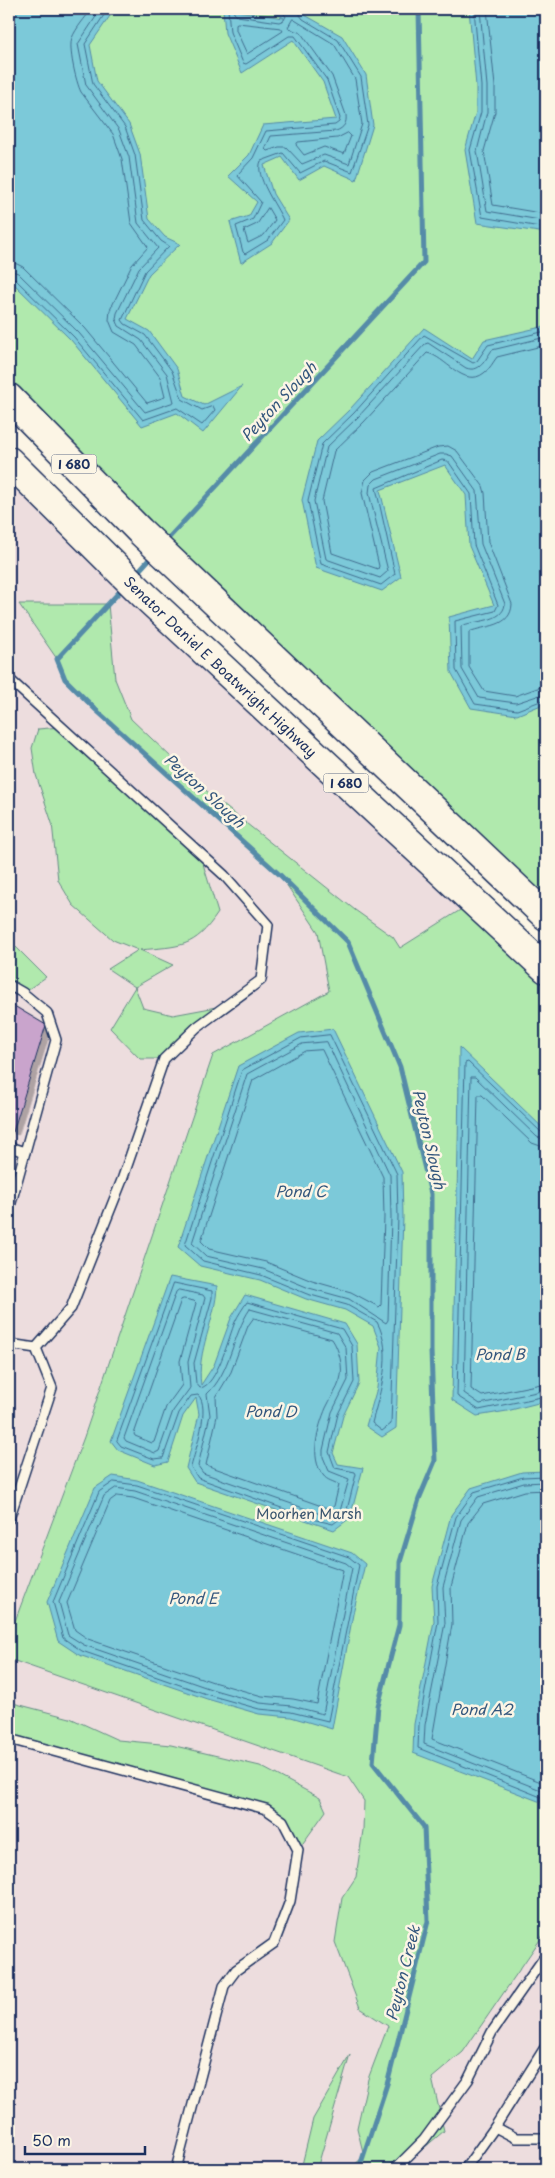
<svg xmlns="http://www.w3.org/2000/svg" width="555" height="2178" viewBox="0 0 555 2178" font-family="'Playpen Sans',sans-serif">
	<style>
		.built { fill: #edddde }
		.green { fill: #b0e9ad; stroke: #668c86 }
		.water { fill: #7bc9d9; stroke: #558ba8 }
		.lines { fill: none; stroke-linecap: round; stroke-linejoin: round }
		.shore { stroke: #416d8f; stroke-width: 1 }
		.stream { stroke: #558ba8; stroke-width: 5 }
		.building { fill: #c9a4cc; stroke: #1b2f5e; filter: url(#shadow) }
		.lane-casing { stroke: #1b2f5e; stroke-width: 12 }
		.highway-casing { stroke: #1b2f5e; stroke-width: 31 }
		.lane { stroke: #fcf5e5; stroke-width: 9 }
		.highway { stroke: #fcf5e5; stroke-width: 28 }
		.labels { text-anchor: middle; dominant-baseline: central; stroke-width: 5; stroke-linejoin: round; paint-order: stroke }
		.shield { fill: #fcf5e5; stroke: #5e6a86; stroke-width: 1 }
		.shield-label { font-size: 12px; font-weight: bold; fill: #1b2f5e }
		.street-label { font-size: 14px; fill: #1b2f5e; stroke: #fcf5e5 }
		.park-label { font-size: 14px; fill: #39546e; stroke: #fcf5e5 }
		.water-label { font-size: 15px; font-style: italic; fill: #33567d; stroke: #fcf5e5 }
	</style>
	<defs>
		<filter id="shadow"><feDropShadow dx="5.5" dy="3" stdDeviation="0" flood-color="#0004"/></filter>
	</defs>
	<rect width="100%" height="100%" fill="#fcf5e5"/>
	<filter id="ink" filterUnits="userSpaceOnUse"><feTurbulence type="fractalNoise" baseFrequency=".02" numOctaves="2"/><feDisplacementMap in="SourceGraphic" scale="10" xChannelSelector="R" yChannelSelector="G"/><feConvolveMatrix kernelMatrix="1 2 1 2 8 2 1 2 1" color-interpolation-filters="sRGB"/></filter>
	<g filter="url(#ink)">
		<!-- built -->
		<g class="built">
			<polygon points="9,461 473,902 355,977 84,1437 9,1637"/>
			<polygon points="9,1659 378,1787 546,1842 546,2169 9,2169"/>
		</g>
		<!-- green -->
		<g class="green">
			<polygon points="9,9 546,9 546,916 9,398"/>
			<polygon points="19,604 108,604 115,679 131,719 212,796 355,910 393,937 400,948 473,902 546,969 546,1931 463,2052 432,2078 444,2131 399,2169 350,2169 364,2156 357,2128 368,2079 388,2026 360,2008 335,1942 342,1898 356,1877 363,1830 364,1801 348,1777 9,1659 9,1637 84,1437 213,1055 329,991 318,932 280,875 96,710 65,679 57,659"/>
			<path d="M61 727 200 854 218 913C194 949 180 946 140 950L173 965 135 987 143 1008 173 1015 227 1005 164 1059H140L110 1028 135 987 108 969 138 950 113 940 73 905 58 880 52 823 36 775 32 748 38 729Z"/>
			<polygon points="9,945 16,947 46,977 23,993 9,985"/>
			<polygon points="9,1702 70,1718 118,1740 171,1745 260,1766 320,1798 326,1811 298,1850 283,1821 266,1809 9,1739"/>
			<polygon points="350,2055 317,2169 301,2169 313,2119"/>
		</g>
		<!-- water -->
		<g class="water">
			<polygon points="9,9 123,9 114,10 90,45 97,81 129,124 140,154 149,219 165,237 180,244 149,274 127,319 149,331 177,369 185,396 204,405 242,386 203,433 177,413 142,426 71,340 9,279"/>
			<polygon points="223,9 284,18 269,9 306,9 305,15 342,36 366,75 373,125 356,180 324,166 299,180 282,157 264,165 273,194 289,220 272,243 241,263 230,222 249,216 257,202 228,176 249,155 263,125 336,119 323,82 293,40 242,73 225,33"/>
			<polygon points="469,9 546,9 546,233 477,223 465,150 476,112 476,86"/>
			<polygon points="546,326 546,703 517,715 471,708 451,672 449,617 494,605 469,546 466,495 445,465 380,490 401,577 382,591 316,568 302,500 317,441 350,409 424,328 472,359 484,340"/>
			<polygon points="333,1029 402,1172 403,1217 396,1428 382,1437 366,1426 377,1388 381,1347 373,1326 345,1310 306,1299 260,1280 200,1266 178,1247 238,1066 299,1033"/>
			<path d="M459 1047 546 1131V1401L507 1411 477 1416 452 1400C454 1282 459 1165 459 1047Z"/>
			<path d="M170 1277 217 1286C216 1320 196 1351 201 1385L214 1365 231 1318 245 1295 345 1324 357 1344 359 1383 343 1416 333 1453 338 1464 363 1468 350 1518 334 1530 195 1482 186 1468 199 1414 196 1398 183 1416 168 1462 155 1465 118 1450 111 1441Z"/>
			<polygon points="546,1471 546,1804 413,1753 414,1724 434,1621 432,1586 451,1515 471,1488 522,1472"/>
			<polygon points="113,1476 137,1480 352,1553 365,1564 353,1614 332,1729 291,1717 259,1714 207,1699 79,1655 58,1641 47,1602 95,1488"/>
		</g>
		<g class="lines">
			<!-- shore -->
			<g class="shore">
				<path d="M228 9 230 32 243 63 246 64 289 36H295L327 80 340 118 339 122 335 125 266 131 253 158 237 175 261 202 253 219 236 226 243 252 245 254 268 240 283 220C277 206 254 176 261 161L283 153 300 173 324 161 352 172 368 125 361 77 338 40 303 19 300 15 301 9"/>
				<polyline points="233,9 234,13 237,16 279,22 284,20 286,16 279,9"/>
				<polyline points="474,9 481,86 481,112 470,150 482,217 546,228"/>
				<polyline points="480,9 487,86 487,112 477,151 487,211 546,221"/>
				<polyline points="487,9 495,86 495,112 484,151 493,205 546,214"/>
				<path d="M293 19 334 44 355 79 362 124 349 164 324 155 302 164 286 147H279L267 151 265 149 271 136 336 131C344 128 347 123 346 115L332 76 301 33 288 28Z"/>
				<polygon points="238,23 281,28 283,31 247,54 236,30 236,24"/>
				<polygon points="348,133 351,136 344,154 324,147 304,155 296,145 298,142 337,138"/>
				<polygon points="268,208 275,220 264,235 248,243 244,230 257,224"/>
				<path d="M9 262 17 264 23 267 85 328 147 403 165 397 160 377 136 345 114 332 109 320 110 310 132 265 148 247 131 223 122 159 113 134 81 92C76 82 68 48 72 38 76 28 85 18 92 9"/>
				<polyline points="9,270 18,273 79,333 145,412 174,402 167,374 141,340 119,326 116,319 117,313 139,268 158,248 138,223 129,157 119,130 86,85 78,44 101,9"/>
				<polyline points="9,276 14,278 74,337 143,420 177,408 202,425 215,410 213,406 202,410 182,399 172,371 145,335 125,324 122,320 145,271 169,246 161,241 144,220 135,155 125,127 93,84 85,44 108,9"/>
				<polyline points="546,331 488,345 477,361 473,363 424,335 354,413 322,444 308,501 321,564 381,585 395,574 376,488 442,460 448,461 471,494 474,545 498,605 495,611 455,621 456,670 475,704 517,710 546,699"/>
				<path d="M546 337 492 350C485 360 480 373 466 368L428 343 425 344 358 417 327 447 314 501 326 559 380 578 388 571 369 493 370 485 376 479 440 454H446L452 456 477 491 481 544 505 604C503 623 474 620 461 626L462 669 479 698 516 703 546 693"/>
				<path d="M546 345 497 357C493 362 490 369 484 373 464 389 445 356 427 353L364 422 334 451 322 501 332 553 378 569 379 566 362 493 365 480 373 472 438 447 448 446 457 451 483 486 485 493 488 542 512 604C511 628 485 625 469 632V667L484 691 515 696 546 685"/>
				<path d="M330 1035 397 1174 398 1217 391 1424 382 1431 372 1423C380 1391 394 1354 377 1322L347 1305 307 1294 261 1275 203 1261 185 1245 242 1070 301 1038Z"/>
				<polygon points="327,1042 390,1175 391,1217 388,1320 386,1323 349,1299 309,1288 263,1269 206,1256 192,1243 247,1074 302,1044"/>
				<polygon points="322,1050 383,1177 384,1217 381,1305 379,1307 351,1292 312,1281 266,1262 209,1249 201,1241 253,1080 305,1051"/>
				<polyline points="546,1134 541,1132 468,1062 465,1063 457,1396 479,1410 546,1396"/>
				<polyline points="546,1140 537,1137 475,1077 471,1077 464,1393 480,1404 546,1390"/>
				<polyline points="546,1148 532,1143 482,1095 478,1095 471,1389 482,1396 546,1383"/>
				<path d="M174 1283 212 1291V1298L194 1363 196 1383 200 1388C217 1386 229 1336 235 1322 238 1315 243 1308 247 1302L342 1329 352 1346 354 1382 338 1414 329 1452 335 1468 355 1472 356 1474 346 1514 333 1524 312 1519 198 1478 191 1467C195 1451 211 1407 198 1395L191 1396 179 1413 163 1458 154 1459 121 1446 117 1441Z"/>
				<polygon points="179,1290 203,1295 205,1298 188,1362 190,1388 173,1411 159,1451 155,1453 126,1441 124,1438 176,1292"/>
				<polygon points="184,1299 194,1301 196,1303 180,1361 182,1385 166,1407 154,1442 152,1443 135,1436 134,1434 181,1300"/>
				<path d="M250 1309 337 1333 346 1348 348 1380 332 1412 323 1450V1457L329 1471 349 1479 340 1511 332 1518 203 1473 198 1466 210 1415 207 1394C231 1372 232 1335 250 1309Z"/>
				<path d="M254 1318 332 1339C339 1349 344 1368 340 1380 337 1390 330 1399 326 1408 318 1427 309 1458 323 1475 327 1481 334 1481 339 1485L334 1506 330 1509 206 1465 217 1416 216 1397 231 1372 248 1326Z"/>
				<polyline points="546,1476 523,1477 474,1492 456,1517 437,1586 438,1622 419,1724 418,1748 546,1799"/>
				<polygon points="114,1482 137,1485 349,1557 359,1565 328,1721 291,1712 259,1709 209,1695 82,1651 63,1638 53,1602 99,1492"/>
				<polyline points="546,1482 524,1483 478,1497 461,1520 443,1587 445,1623 425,1725 424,1744 546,1792"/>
				<polygon points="116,1488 135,1491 346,1563 352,1568 323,1714 292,1706 260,1703 211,1689 84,1645 68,1635 59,1602 104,1496"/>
				<polyline points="546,1490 525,1491 483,1504 468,1523 451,1587 452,1624 432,1739 546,1784"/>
				<polygon points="117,1496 133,1498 343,1570 317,1704 293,1699 262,1696 213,1682 88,1639 75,1630 67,1603 110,1501"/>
			</g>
			<!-- stream -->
			<g class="stream">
				<polyline points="163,544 424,262 419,9"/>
				<polyline points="135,575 153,555"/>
				<polyline points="124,587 57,659 65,679 96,710 280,875 348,942 400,1067 431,1194 431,1351 435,1461 419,1499 400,1562 399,1625 378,1706 373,1763 424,1827 428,1921 388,2081 359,2169"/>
			</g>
		</g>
		<!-- building -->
		<polygon class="building" points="9,1003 46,1025 13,1132 9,1131"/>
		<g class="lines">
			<!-- lane casing -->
			<g class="lane-casing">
				<g id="lane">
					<polyline points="9,679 224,875 268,925 261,980 197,1027 164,1059 122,1180 71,1308 36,1348"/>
					<polyline points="9,985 23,993 47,1013 56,1040 9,1210"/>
					<polyline points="9,1147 25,1152"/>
					<polyline points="9,1344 36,1348 52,1388 9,1519"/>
					<polyline points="9,1739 266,1809 283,1821 298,1850 290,1901 274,1943 236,1970 224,1986 176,2169"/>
					<polyline points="546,2046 495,2127 516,2138 546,2138"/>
					<polyline points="395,2169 424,2140 468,2080 492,2032 546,1955"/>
					<polyline points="465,2169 495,2127"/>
				</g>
			</g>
			<!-- highway casing -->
			<g class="highway-casing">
				<g id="highway">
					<polyline points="9,398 140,531 546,916"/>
					<path id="s1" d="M9 461 145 596 546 969"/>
				</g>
			</g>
			<!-- lane -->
			<use href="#lane" class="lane"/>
			<!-- highway -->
			<use href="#highway" class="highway"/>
		</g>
	</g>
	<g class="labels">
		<!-- shield labels -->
		<g class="shield">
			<rect x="51.5" y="454.5" width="45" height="19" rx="4"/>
			<rect x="323.5" y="773.5" width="45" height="19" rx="4"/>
		</g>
		<g class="shield-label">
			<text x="74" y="464">I 680</text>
			<text x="346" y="783">I 680</text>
		</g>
		<!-- street labels -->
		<g class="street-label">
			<text stroke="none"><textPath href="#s1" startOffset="295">Senator Daniel E Boatwright Highway</textPath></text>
		</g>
		<!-- park labels -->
		<g class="park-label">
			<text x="309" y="1513">Moorhen Marsh</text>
		</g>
		<!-- water labels -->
		<g class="water-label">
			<text transform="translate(278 401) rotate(-47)">Peyton Slough</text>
			<text transform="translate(205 790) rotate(42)">Peyton Slough</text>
			<text transform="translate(430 1139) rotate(77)">Peyton Slough</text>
			<text x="301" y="1190">Pond C</text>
			<text x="500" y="1353">Pond B</text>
			<text x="271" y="1410">Pond D</text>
			<text x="193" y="1597">Pond E</text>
			<text x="482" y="1708">Pond A2</text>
			<text transform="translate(402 1973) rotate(-76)">Peyton Creek</text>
		</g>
	</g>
	<!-- margin -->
	<rect width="555" height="2178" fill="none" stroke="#fcf5e5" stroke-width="30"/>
	<rect x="15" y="15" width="525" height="2148" fill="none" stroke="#1b2f5e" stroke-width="2" filter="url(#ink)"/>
	<!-- scale -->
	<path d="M25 2146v8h120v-8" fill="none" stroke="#1b2f5e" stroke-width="2.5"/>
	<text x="32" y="2146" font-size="15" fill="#1b2f5e" stroke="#fcf5e5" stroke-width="4" paint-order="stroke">50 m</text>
</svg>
